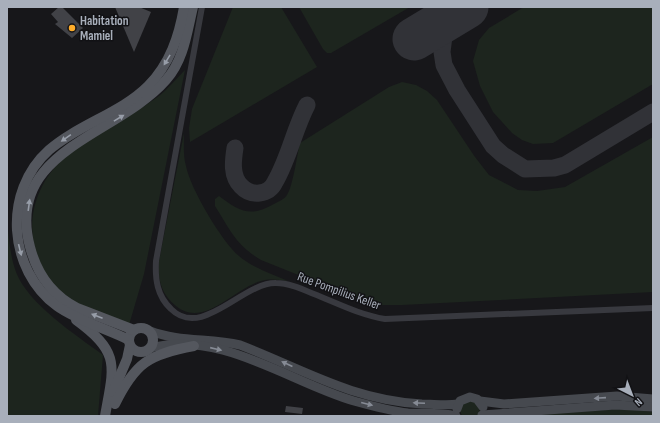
<svg xmlns="http://www.w3.org/2000/svg" width="660" height="423" viewBox="0 0 660 423" font-family="'Sofia Sans Condensed',sans-serif">
	<style>
		.green { fill: #1d251e }
		.lines { fill: none; stroke-linecap: round; stroke-linejoin: round }
		.taxiway { stroke: #313237; stroke-width: 17 }
		.runway { stroke: #313237; stroke-width: 43 }
		.building { fill: #414247 }
		.minor { stroke: #38393f; stroke-width: 6 }
		.secondary { stroke: #46494f; stroke-width: 9 }
		.primary { stroke: #54575e; stroke-width: 10 }
		.oneway { fill: #979da8 }
		.oneway2 { fill: #868b95 }
		.poi-dot { fill: #ffad2a; stroke: #121215; stroke-width: 1.5 }
		.labels { text-anchor: middle; dominant-baseline: central; stroke-width: 3; stroke-linejoin: round; paint-order: stroke }
		.poi-label { font-size: 13px; font-weight: bold; fill: #a8afbb; stroke: #121215; text-anchor: start }
		.street-label { font-size: 13px; fill: #a8afbb; stroke: #121215 }
	</style>
	<rect width="100%" height="100%" fill="#17171a"/>
	<!-- green -->
	<g class="green">
		<polygon points="233,7 281,7 317,67 190,142 189,128 192,109"/>
		<polygon points="299,7 410,7 331,53 327,53 323,49"/>
		<polygon points="524,7 653,7 653,84 553,143 533,144 522,140 512,133 493,112 480,86 473,61 479,40 489,28"/>
		<path d="M185 70 144 274 129 325C113 319 86 311 73 302 21 266 19 198 65 157 75 147 90 140 103 132 121 120 141 109 159 96 168 89 176 79 185 70Z"/>
		<path d="M402 82 416 85 427 91 437 100 475 157 489 175 518 190 537 191 565 187 653 137V292L402 305H379L363 301 261 260C236 245 230 230 215 206V199L219 196C238 210 249 218 272 205 277 202 284 200 287 195 293 186 297 155 300 143L389 87Z"/>
		<path d="M184 133C184 144 183 156 186 166 190 188 222 242 239 256 253 268 272 274 288 281 279 280 270 278 261 281 234 288 204 329 176 306 162 295 159 282 158 266Z"/>
		<path d="M7 221C9 238 10 256 16 272 28 304 76 335 103 355L98 416H7Z"/>
		<polygon points="473,399 480,409 478,416 462,416 460,411 461,404"/>
		<polygon points="627,409 653,412 653,416 533,416 539,413"/>
	</g>
	<g class="lines">
		<!-- taxiway -->
		<g class="taxiway">
			<polyline points="463,9 454,19 444,36 442,52 444,65 457,90 493,146 503,155 525,169 554,168 565,165 653,112"/>
			<path d="M235 148C233 161 231 176 241 186 251 197 269 195 275 182 289 158 294 130 307 105"/>
		</g>
		<!-- runway -->
		<polyline class="runway" points="414,39 467,7"/>
	</g>
	<!-- building -->
	<g class="building">
		<polygon points="59,7 62,7 83,28 72,38 55,24 58,22 51,14"/>
		<polygon points="115,7 139,7 151,12 134,52"/>
		<polygon points="286,406 303,408 302,414 285,412"/>
	</g>
	<g class="lines">
		<!-- minor -->
		<path class="minor" d="M202 7 156 261C155 279 157 296 171 309 202 340 243 282 276 283 289 283 302 289 314 294 337 303 360 315 385 319L653 308"/>
		<!-- secondary -->
		<g class="secondary">
			<path d="M150 331C179 342 210 338 240 345 303 369 351 400 422 404 434 404 446 406 458 404"/>
			<path d="M150 348C222 330 289 382 354 401 372 406 390 411 408 413 424 414 440 412 456 416"/>
			<polyline points="480,401 504,404 617,396 653,399"/>
			<polyline points="457,409 460,401 470,397 477,399 483,407"/>
			<polyline points="482,415 615,405 653,407"/>
		</g>
		<!-- primary -->
		<g class="primary">
			<path d="M76 320C121 353 114 365 105 416"/>
			<circle cx="141" cy="340" r="12"/>
			<path d="M134 330 77 308C52 295 37 274 30 247 4 150 117 136 166 80 184 60 187 32 193 7"/>
			<path d="M129 340C107 329 76 320 57 306 8 270 2 192 49 150 79 124 121 113 148 86 170 64 179 36 184 7"/>
			<polyline points="113,392 127,359 130,345"/>
			<path d="M115 404C135 363 149 354 194 346"/>
		</g>
	</g>
	<!-- one-way arrows -->
	<defs><path id="oneway-solid" d="M-6-.8H1V-3.2L6.5 0L1 3.2V.8H-6Z"/></defs>
	<g class="oneway">
		<use href="#oneway-solid" transform="translate(167 60) rotate(121)"/>
		<use href="#oneway-solid" transform="translate(119 118) rotate(-31)"/>
		<use href="#oneway-solid" transform="translate(66 138) rotate(145)"/>
		<use href="#oneway-solid" transform="translate(29 205) rotate(-82)"/>
		<use href="#oneway-solid" transform="translate(20 250) rotate(76)"/>
		<use href="#oneway-solid" transform="translate(97 316) rotate(-159)"/>
	</g>
	<g class="oneway2">
		<use href="#oneway-solid" transform="translate(216 349) rotate(13)"/>
		<use href="#oneway-solid" transform="translate(287 364) rotate(-155)"/>
		<use href="#oneway-solid" transform="translate(600 398) rotate(176)"/>
		<use href="#oneway-solid" transform="translate(419 403) rotate(-177)"/>
		<use href="#oneway-solid" transform="translate(367 404) rotate(14)"/>
	</g>
	<!-- markers -->
	<circle class="poi-dot" cx="72" cy="28" r="4"/>
	<g class="labels">
		<!-- poi labels -->
		<g class="poi-label">
			<text x="80" y="21">Habitation<tspan x="80" dy="15">Mamiel</tspan></text>
		</g>
		<!-- street labels -->
		<g class="street-label">
			<text transform="translate(339 291) rotate(20)">Rue Pompilius Keller</text>
		</g>
	</g>
	<!-- border -->
	<rect width="660" height="423" fill="none" stroke="#a8afbb" stroke-width="16"/>
	<!-- north arrow -->
	<g transform="translate(632 395) rotate(138)" stroke="#121215" stroke-width="3" paint-order="stroke">
	<path d="M0-3L7 15L0 10L-7 15Z" fill="#a8afbb"/>
	<text y="-6" font-size="11" font-weight="bold" text-anchor="middle" fill="#a8afbb">N</text>
	</g>
</svg>
